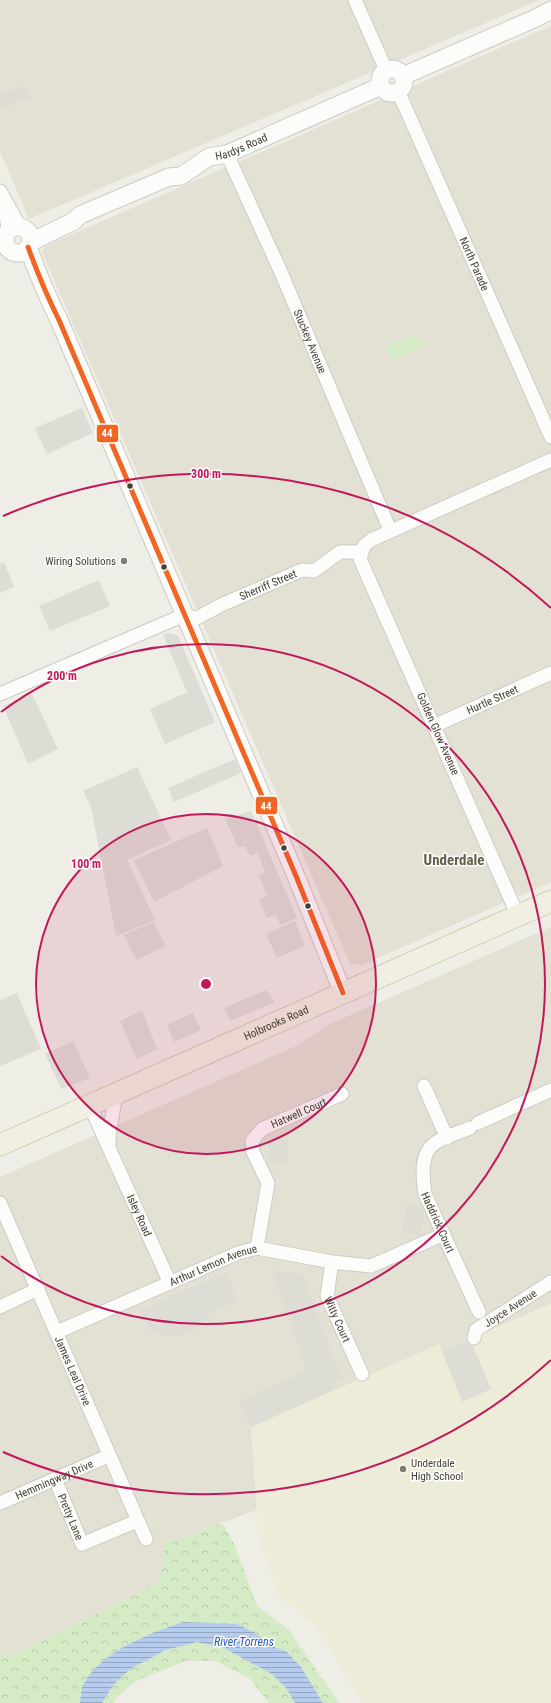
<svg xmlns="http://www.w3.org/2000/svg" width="551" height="1703" viewBox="0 0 551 1703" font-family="'Roboto Condensed',sans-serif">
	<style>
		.residential { fill: #e3e1d3 }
		.education { fill: #edecd8 }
		.park { fill: url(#park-crowns) }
		.garden { fill: #d4ebc5 }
		.parking { fill: #ddddd6 }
		.water { fill: url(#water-rules) }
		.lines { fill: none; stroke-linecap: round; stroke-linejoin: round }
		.minor-casing { stroke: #ccccc4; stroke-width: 15 }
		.tertiary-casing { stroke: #ccccc4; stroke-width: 19 }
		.primary-casing { stroke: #d1cfb3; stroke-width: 23 }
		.minor { stroke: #fcfcfb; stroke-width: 13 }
		.tertiary { stroke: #fcfcfb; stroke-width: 17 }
		.primary { stroke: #f0efe2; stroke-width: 21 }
		.bus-1-casing { stroke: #fff; stroke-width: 8 }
		.bus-1 { stroke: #f26522; stroke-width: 5 }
		.ring { fill: none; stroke: #c2185b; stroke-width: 2 }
		.bus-dot { fill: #444133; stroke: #fff; stroke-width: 1.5 }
		.poi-dot { fill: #807e72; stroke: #fff; stroke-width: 1.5 }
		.labels { text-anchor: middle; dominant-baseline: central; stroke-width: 3; stroke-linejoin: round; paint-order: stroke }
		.street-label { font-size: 11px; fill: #444133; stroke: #fff }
		.poi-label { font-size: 11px; fill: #444133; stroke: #fff; text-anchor: end }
		.water-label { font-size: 12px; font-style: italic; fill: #295cb3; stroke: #fff }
		.district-label { font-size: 15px; font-weight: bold; fill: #67614a; stroke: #fff }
		.centre { fill: #c2185b; stroke: #fff; stroke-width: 2 }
		.ring-label { font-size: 12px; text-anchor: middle; font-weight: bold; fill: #c2185b; stroke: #fff; stroke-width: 3; stroke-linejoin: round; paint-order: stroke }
		.line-badge { stroke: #fff; stroke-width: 1.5 }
		.badge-label { font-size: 11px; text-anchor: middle; font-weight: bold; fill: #fff }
	</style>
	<defs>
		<pattern id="park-crowns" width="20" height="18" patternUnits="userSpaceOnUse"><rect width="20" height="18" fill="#d4ebc5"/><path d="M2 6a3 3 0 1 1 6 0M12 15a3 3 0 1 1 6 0" fill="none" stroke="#b7cbaa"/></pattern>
		<pattern id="water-rules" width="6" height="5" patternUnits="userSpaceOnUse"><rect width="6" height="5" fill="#b5ccee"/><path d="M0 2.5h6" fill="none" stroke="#95a7c1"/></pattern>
	</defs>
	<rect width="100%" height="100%" fill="#eeeee6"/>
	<!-- residential -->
	<g class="residential">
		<polygon points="0,0 539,0 29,219 0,151"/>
		<polygon points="551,26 551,882 362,965 350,964 42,252 45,246"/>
		<polygon points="551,927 551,1304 442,1351 439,1345 251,1427 257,1510 165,1543 160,1582 20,1652 0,1657 0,1177 296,1046 332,1023"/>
	</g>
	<!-- education -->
	<polygon class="education" points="551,1304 551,1703 363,1703 315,1625 278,1596 259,1534 251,1427 439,1344 442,1351"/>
	<!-- park -->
	<polygon class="park" points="222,1523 234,1543 257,1606 289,1630 339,1703 269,1703 249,1678 216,1661 186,1661 136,1681 116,1698 114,1703 0,1703 0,1657 20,1652 160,1582 165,1543"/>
	<!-- garden -->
	<polygon class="garden" points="417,333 423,347 392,360 386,346"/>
	<!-- parking -->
	<g class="parking">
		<polygon points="24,85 30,97 0,110 0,95"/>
		<polygon points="82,408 93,433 47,454 35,428"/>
		<polygon points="4,562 14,587 0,593 0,564"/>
		<polygon points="99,580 110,606 50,631 39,606"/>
		<polygon points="169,633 178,636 215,722 165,744 150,709 187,692 163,635"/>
		<polygon points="32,694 58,749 28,764 3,706"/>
		<polygon points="235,759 241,773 174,802 168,788"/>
		<polygon points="137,767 171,840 127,860 155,920 116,936 91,807 83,791"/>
		<polygon points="251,811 297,918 281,925 275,915 267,918 259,900 267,896 259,875 265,872 258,853 250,856 245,846 238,847 225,819"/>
		<polygon points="207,828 223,866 154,902 134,860"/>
		<polygon points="295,921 305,946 277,958 266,934"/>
		<polygon points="153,922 166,946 136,960 124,935"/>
		<polygon points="266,990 275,1002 230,1021 224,1008"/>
		<polygon points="17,993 41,1049 0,1066 0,1000"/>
		<polygon points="142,1011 157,1049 137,1059 120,1021"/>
		<polygon points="193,1013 201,1030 174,1042 167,1025"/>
		<polygon points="73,1041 90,1078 61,1089 45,1054"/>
		<polygon points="272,1136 289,1140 286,1165 267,1161"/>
		<polygon points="407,1204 425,1208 420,1236 402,1233"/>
		<polygon points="272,1271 303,1274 341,1378 331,1382 334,1390 251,1427 239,1401 307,1371"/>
		<polygon points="226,1272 237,1301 212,1312 189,1333 167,1337 150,1329 141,1310"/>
		<polygon points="470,1339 491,1389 462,1402 442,1351"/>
	</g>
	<!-- water -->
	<path class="water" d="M183 1622 237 1624 253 1632 276 1648 286 1651 301 1667 323 1703H295L287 1689 272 1674 222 1647 197 1642 166 1650 130 1669 113 1685 102 1703H80C81 1697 81 1690 83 1685 101 1651 149 1634 183 1622Z"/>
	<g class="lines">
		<!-- minor casing -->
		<g class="minor-casing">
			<g id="minor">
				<polyline points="355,0 386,70"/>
				<path id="s1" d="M398 91 551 437"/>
				<path id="s2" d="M227 154 280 270 390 530"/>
				<polyline points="0,191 20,227"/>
				<polyline points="4,208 9,230"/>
				<path id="s3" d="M0 694 184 615 197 618 221 605 302 570 314 571 340 552H361"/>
				<path id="s4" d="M434 726 551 673"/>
				<polyline points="518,916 360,559 364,546 371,540 551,460"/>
				<polyline points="424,1086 447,1138"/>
				<path id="s5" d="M90 1106 170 1283"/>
				<polyline points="478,1123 551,1090"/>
				<path id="s6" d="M470 1128C459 1133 445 1136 435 1143 419 1154 423 1178 425 1194L479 1312"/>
				<polyline points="109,1145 109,1135 116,1094"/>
				<path id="s7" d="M0 1203 146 1539"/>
				<path id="s8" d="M257 1248 268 1183 253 1152 252 1141 262 1129 342 1094"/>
				<path id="s9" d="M332 1262 327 1296 362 1374"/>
				<polyline points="0,1307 38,1289"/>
				<path id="s10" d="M57 1332 238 1253 257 1248 332 1262 371 1266 444 1234"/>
				<path id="s11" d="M474 1338 476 1330 551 1282"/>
				<path id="s12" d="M55 1479 82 1544 137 1521"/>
				<path id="s13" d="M0 1503 108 1456"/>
			</g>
		</g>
		<!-- tertiary casing -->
		<g class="tertiary-casing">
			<g id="tertiary">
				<circle cx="392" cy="81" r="12"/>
				<polyline points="403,76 536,18 551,10"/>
				<circle cx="18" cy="240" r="13"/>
				<path id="s14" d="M31 242 74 221 80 215 169 177 181 176 209 157 227 154 381 86"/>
				<path d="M28 247C37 272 47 296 59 320L296 876 343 993"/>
			</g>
		</g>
		<!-- primary casing -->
		<g class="primary-casing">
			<g id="primary">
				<path id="s15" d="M0 1145 551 901"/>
			</g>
		</g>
		<!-- minor -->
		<use href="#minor" class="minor"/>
		<!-- tertiary -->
		<use href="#tertiary" class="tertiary"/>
		<!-- primary -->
		<use href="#primary" class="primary"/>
		<!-- bus-1 casing -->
		<g class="bus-1-casing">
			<path id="bus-1" d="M28 247C37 272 47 296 59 320L296 876 343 993"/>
		</g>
		<!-- bus-1 -->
		<use href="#bus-1" class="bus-1"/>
	</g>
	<!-- distance rings -->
	<circle cx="206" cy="984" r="170" fill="#c2185b" fill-opacity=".12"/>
	<g class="ring">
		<circle cx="206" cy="984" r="170"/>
		<path d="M1 712A340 340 0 1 1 1 1256"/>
		<path d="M551 1360A510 510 0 0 1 3 1452M3 516A510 510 0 0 1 551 608"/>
	</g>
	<!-- markers -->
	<g class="bus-dot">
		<circle cx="130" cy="486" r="3.5"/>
		<circle cx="164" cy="567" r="3.5"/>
		<circle cx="284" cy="848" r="3.5"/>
		<circle cx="308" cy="906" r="3.5"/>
	</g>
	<g class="poi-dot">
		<circle cx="124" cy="561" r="4"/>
		<circle cx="403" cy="1469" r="4"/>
	</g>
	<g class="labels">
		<!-- street labels -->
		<g class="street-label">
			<text stroke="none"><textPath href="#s14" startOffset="233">Hardys Road</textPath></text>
			<text stroke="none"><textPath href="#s1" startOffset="189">North Parade</textPath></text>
			<text stroke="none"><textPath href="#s2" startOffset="205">Stuckey Avenue</textPath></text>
			<text stroke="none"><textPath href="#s3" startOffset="292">Sherriff Street</textPath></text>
			<text stroke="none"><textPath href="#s4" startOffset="64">Hurtle Street</textPath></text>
			<text transform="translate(438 734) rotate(66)">Golden Glow Avenue</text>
			<text stroke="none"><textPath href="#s15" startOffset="302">Holbrooks Road</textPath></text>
			<text stroke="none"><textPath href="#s8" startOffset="167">Hatwell Court</textPath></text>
			<text stroke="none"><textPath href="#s5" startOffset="120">Isley Road</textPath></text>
			<text stroke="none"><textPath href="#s6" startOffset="124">Haddrick Court</textPath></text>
			<text stroke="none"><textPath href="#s10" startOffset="170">Arthur Lemon Avenue</textPath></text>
			<text stroke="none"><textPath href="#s11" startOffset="49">Joyce Avenue</textPath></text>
			<text stroke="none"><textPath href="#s9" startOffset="60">Witty Court</textPath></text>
			<text stroke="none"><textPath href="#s7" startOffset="183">James Leal Drive</textPath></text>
			<text stroke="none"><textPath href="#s13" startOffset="59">Hemmingway Drive</textPath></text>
			<text stroke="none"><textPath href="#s12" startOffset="41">Pretty Lane</textPath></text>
		</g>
		<!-- poi labels -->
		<g class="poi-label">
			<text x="116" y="561">Wiring Solutions</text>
			<text x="411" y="1463" text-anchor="start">Underdale<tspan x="411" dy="13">High School</tspan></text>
		</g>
		<!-- water labels -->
		<g class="water-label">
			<text x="244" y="1642">River Torrens</text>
		</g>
		<!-- district labels -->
		<g class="district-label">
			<text x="454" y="860">Underdale</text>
		</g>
	</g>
	<circle cx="206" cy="984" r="6" class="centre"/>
	<g class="ring-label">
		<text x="206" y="478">300 m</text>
		<text x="62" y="680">200 m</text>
		<text x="86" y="868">100 m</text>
	</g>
	<g class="line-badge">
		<rect x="96" y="424" width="23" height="19" rx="4" fill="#f26522"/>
		<rect x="255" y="796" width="23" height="19" rx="4" fill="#f26522"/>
	</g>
	<g class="badge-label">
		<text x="107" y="437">44</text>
		<text x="266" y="810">44</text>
	</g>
</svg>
